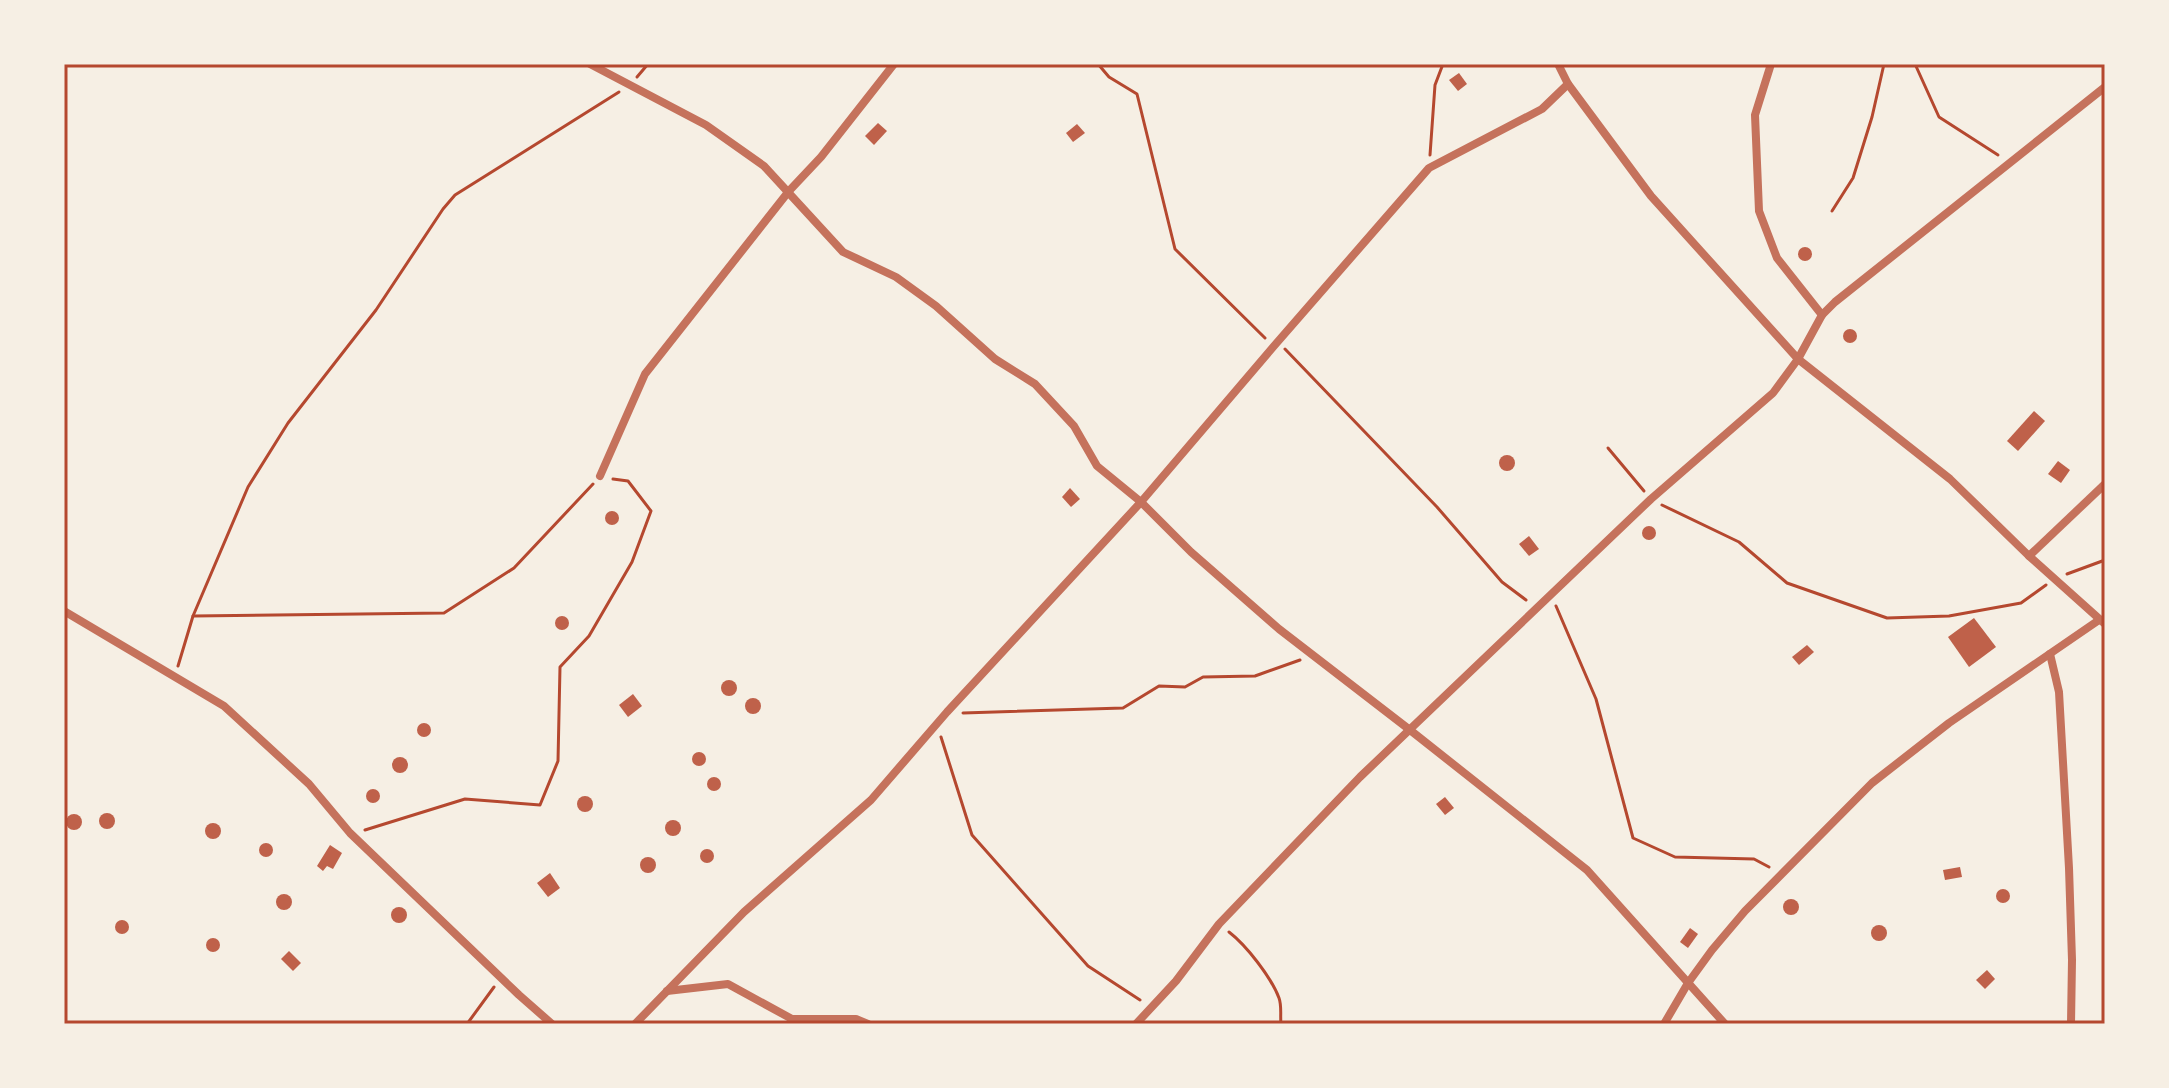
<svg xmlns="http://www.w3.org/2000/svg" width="2169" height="1088" viewBox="0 0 2169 1088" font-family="'Exo 2',sans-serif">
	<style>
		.building { fill: #bf614a }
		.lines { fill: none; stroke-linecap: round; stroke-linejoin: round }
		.path { stroke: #b5482f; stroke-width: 3 }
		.minor { stroke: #c5725c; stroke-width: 8 }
		.neatline { fill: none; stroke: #b5482f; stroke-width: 3 }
	</style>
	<rect width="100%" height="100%" fill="#f6efe4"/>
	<!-- building -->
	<g class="building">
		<polygon points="1459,73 1467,84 1458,91 1449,80"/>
		<polygon points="878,123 887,131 874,145 865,136"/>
		<polygon points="1077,124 1085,133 1073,142 1066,133"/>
		<circle cx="1805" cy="254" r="7"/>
		<circle cx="1850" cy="336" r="7"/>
		<polygon points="2034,411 2045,421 2018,451 2007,441"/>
		<circle cx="1507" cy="463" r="8"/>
		<polygon points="2058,461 2070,470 2061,483 2048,474"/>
		<polygon points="1070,488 1080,499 1071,507 1062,497"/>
		<circle cx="612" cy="518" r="7"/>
		<circle cx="1649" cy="533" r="7"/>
		<polygon points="1529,536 1539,549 1529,556 1519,544"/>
		<circle cx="562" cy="623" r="7"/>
		<polygon points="1974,618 1996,647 1969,667 1948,637"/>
		<polygon points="1807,645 1814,652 1799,665 1792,657"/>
		<circle cx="729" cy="688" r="8"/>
		<polygon points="633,694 642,706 628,717 619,705"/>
		<circle cx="753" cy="706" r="8"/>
		<circle cx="424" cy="730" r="7"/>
		<circle cx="699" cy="759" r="7"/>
		<circle cx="400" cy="765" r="8"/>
		<circle cx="714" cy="784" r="7"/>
		<circle cx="373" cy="796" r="7"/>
		<circle cx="585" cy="804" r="8"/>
		<polygon points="1445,797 1454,808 1445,815 1436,804"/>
		<circle cx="107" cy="821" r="8"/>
		<circle cx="74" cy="822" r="8"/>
		<circle cx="673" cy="828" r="8"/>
		<circle cx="213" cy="831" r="8"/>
		<circle cx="266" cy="850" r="7"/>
		<polygon points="330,845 342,853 333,869 327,866 323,871 317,866"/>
		<circle cx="707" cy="856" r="7"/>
		<circle cx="648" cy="865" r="8"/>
		<polygon points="1960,867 1962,877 1945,880 1943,870"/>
		<polygon points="550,873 560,888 548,897 537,883"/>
		<circle cx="2003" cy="896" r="7"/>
		<circle cx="284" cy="902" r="8"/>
		<circle cx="1791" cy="907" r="8"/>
		<circle cx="399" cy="915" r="8"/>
		<circle cx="122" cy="927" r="7"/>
		<circle cx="1879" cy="933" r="8"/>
		<polygon points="1690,928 1698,934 1688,948 1680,942"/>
		<circle cx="213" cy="945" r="7"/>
		<polygon points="289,951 301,963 293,971 281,959"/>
		<polygon points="1987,970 1995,979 1985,989 1976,980"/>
	</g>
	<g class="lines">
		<!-- path -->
		<g class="path">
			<polyline points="1098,64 1109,77 1137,94 1175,249 1265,338"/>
			<polyline points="1915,64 1939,117 1998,155"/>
			<polyline points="637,77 648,64"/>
			<polyline points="1430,155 1435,85 1443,64"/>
			<polyline points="1832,211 1853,178 1872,117 1884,64"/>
			<polyline points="1285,349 1437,507 1502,582 1526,600"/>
			<polyline points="1608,448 1644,491"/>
			<polyline points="1662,505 1739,542 1787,583 1887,618 1949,616 2021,603 2046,585"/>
			<polyline points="2067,574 2105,560"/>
			<polyline points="1556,606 1596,699 1633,838 1675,857 1754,859 1769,867"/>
			<polyline points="193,616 444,613 514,568 593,484"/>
			<polyline points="178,666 193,616 248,487 288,423 376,310 443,209 455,195 619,92"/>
			<polyline points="963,713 1123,708 1159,686 1185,687 1203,677 1255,676 1300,660"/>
			<polyline points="941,737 972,835 1088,966 1140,1000"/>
			<polyline points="365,830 465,799 540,805 558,761 560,667 589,636 632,562 651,511 628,481 613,479"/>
			<path d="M1229 932C1246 945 1271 977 1279 998 1282 1006 1280 1016 1281 1024"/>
			<polyline points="467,1024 494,987"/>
		</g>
		<!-- minor -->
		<g class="minor">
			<polyline points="590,64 706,125 764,166 843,252 896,277 936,306 995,359 1035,384 1074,426 1097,466 1141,502 1191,552 1279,629 1410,730 1587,870 1725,1024"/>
			<polyline points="1558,64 1568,84 1651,196 1798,359 1950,479 2029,556 2105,624"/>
			<polyline points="1771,64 1755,115 1759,211 1777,258 1822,315"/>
			<polyline points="600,476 645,374 789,191 821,157 894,64"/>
			<polyline points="2029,556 2105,484"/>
			<polyline points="64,611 224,706 309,784 350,833 519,995 552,1024"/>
			<polyline points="2050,654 2059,692 2069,868 2072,960 2071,1024"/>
			<polyline points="667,991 728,984 792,1019 856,1019 868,1024"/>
			<polyline points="635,1024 744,912 871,800 947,712 1141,502 1274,346 1429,168 1542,109 1568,84"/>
			<polyline points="1136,1024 1176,981 1219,924 1360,777 1651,499 1773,393 1798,359 1822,315 1835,302 2105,87"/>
			<polyline points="1664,1024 1688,983 1712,950 1745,911 1872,783 1949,723 2099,620"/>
		</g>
	</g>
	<!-- border -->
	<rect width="2169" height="1088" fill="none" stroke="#f6efe4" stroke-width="132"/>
	<rect x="66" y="66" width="2037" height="956" class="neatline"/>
</svg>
